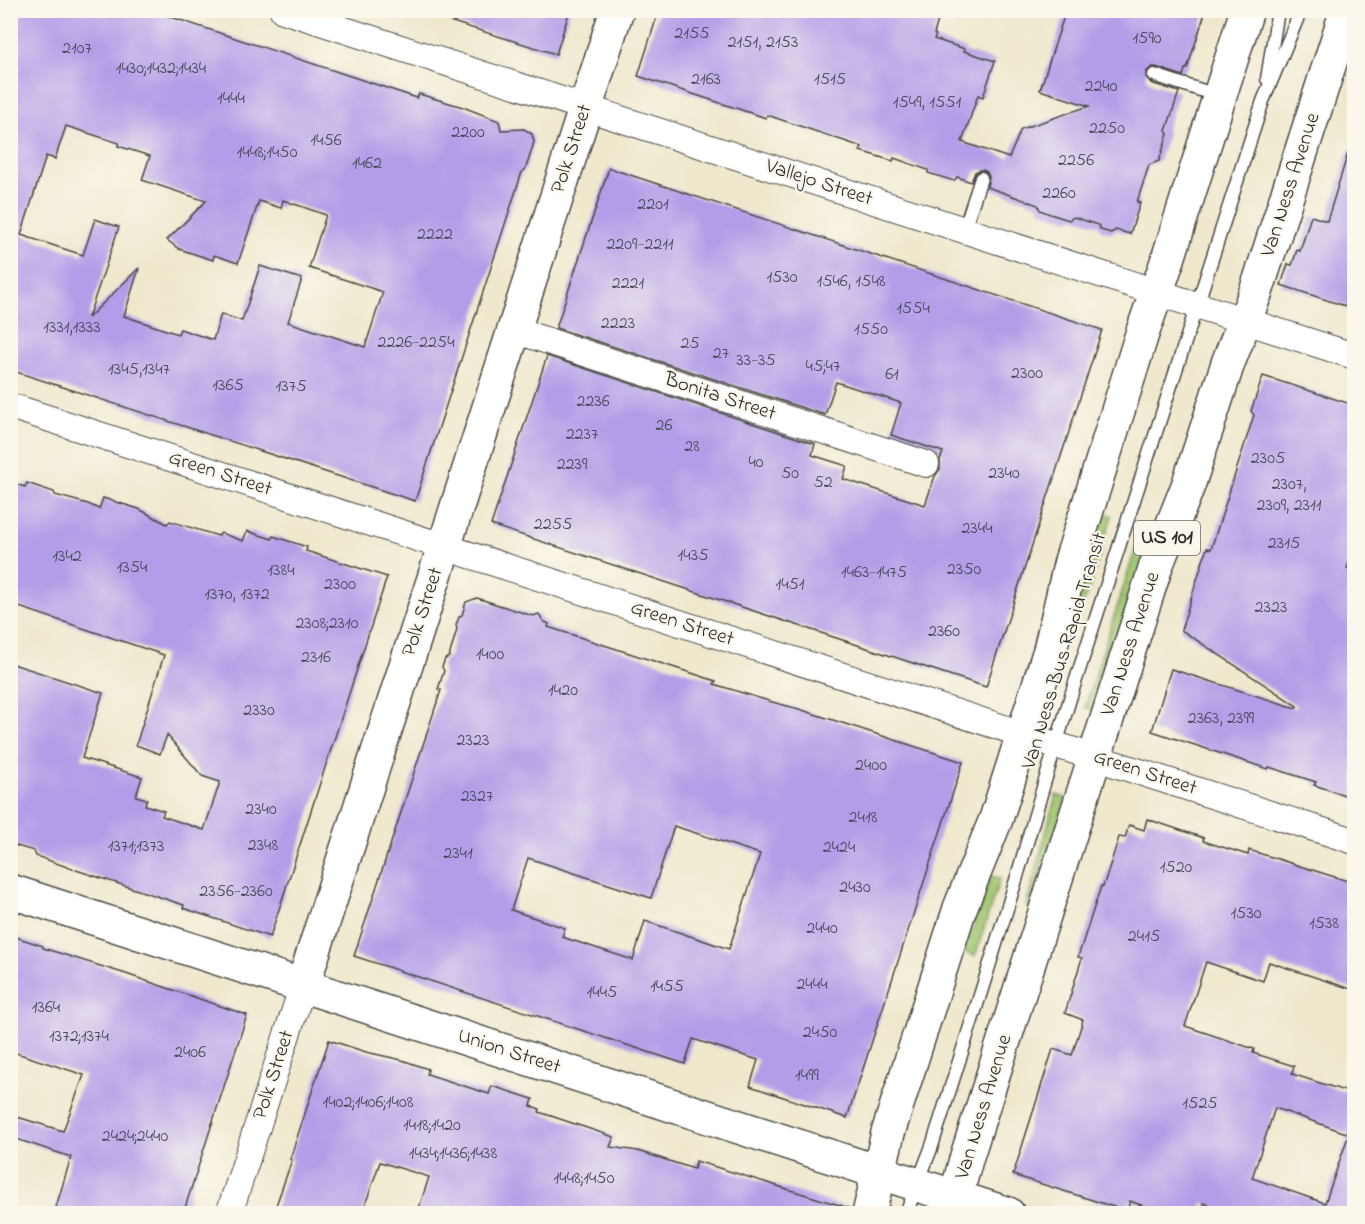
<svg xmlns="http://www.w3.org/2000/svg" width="1365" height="1224" viewBox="0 0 1365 1224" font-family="'Indie Flower',sans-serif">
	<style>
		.green { fill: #a2c872; stroke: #667a4e; stroke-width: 1.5 }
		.building { fill: #b29de8; fill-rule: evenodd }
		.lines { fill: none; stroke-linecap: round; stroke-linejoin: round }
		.lane-casing { stroke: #484743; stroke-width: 15 }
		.street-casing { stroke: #484743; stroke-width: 28 }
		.secondary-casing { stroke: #484743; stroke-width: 36 }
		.highway-casing { stroke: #484743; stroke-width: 36 }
		.lane { stroke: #fff; stroke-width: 12 }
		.street { stroke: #fff; stroke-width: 26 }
		.secondary { stroke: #fff; stroke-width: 33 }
		.highway { stroke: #fff; stroke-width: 33 }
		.labels { text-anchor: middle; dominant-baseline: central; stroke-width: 4.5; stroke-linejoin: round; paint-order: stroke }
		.number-label { font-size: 18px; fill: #4d485a }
		.shield { fill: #fbf7ec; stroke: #696865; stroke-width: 1.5 }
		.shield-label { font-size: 20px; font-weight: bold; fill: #2b2b2b }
		.street-label { font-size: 21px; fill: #2b2b2b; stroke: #fbf7ec }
	</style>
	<rect width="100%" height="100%" fill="#fbf7ec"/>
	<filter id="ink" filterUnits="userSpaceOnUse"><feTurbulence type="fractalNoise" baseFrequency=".0167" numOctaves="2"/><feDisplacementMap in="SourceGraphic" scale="12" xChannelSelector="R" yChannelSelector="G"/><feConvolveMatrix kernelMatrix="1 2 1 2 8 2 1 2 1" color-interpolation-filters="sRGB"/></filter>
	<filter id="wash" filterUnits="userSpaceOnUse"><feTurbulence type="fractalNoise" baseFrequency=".008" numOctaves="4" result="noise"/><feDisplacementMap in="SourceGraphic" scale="24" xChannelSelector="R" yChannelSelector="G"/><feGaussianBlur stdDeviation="1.35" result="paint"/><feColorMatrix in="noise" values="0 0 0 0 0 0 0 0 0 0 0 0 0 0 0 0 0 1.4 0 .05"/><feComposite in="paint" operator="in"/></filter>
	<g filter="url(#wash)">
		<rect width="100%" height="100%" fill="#efe8cd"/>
		<!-- green -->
		<g class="green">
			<polygon points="1101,512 1112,516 1079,619 1074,618"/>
			<polygon points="1143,526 1154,529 1094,711 1085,707"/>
			<polygon points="1056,795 1066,798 1030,907 1026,906"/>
			<polygon points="991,876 1000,878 975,956 964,952"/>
		</g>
		<g id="blocks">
			<!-- building -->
			<g class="building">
				<path d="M10 10H150L417 98 419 94 463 107 499 121 501 130 524 129 532 134 534 142 529 159 525 170 522 172 415 501 10 370ZM66 126 119 143 118 146 150 156 142 180 206 201 167 240 179 249 213 260 214 255 238 263 259 201 281 208 283 200 326 215 309 268 383 292 365 347 288 322 302 279 260 266 242 321 221 314 213 340 180 329 178 334 124 316 139 268 88 318 119 227 95 219 83 255 21 235 46 156 55 159Z"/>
				<polygon points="434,10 570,10 556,54 433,16"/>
				<polygon points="659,10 941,10 934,34 936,35 934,39 965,49 964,51 995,61 983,97 978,95 962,142 1009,158 1021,129 1089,106 1040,90 1066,10 1206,10 1187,69 1185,69 1183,76 1156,67 1152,67 1146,72 1146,77 1151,83 1179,92 1166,131 1168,134 1159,161 1149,165 1137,202 1140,203 1130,234 1116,230 1111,233 1101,230 1098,225 1074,217 1069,220 1050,214 1040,210 1038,205 987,187 989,176 987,172 983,170 979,170 975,172 971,182 957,177 954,181 928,173 928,170 894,158 893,161 860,151 862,147 767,115 766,118 638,76"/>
				<polygon points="1349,150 1354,150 1354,309 1281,285 1288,264 1292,265 1297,250 1300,251 1311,216 1327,221"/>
				<polygon points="609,168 1102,330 986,687 491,525 547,356 815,444 812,455 847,466 843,479 925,505 935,476 940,469 940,460 943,452 891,435 901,403 836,382 825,415 556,328"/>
				<polygon points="1263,376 1354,405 1354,545 1347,569 1354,570 1354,798 1314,785 1316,782 1269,767 1268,769 1152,731 1171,669 1296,708 1297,706 1181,630 1207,548 1211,549 1254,415 1251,411"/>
				<polygon points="10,482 25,487 27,483 54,492 55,495 88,504 99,509 103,498 139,509 167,524 170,521 218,536 221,533 243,541 247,531 272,539 273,536 307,547 306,551 387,577 270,937 183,908 184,905 70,868 36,856 34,851 10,844 10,663 103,693 82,758 142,777 136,796 147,799 145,805 164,811 162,816 204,830 220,782 202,776 167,735 160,754 136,745 164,655 10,604"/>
				<path d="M477 598 533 616 539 614 543 621 549 624 548 627 716 681 714 684 772 702 799 709 963 762 847 1118 750 1086 758 1060 693 1039 685 1064 354 956 441 690 438 689 444 671 442 667 445 659 449 657 457 629 456 625 459 617 462 615 466 602ZM674 826 760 854 729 949 645 921 633 960 562 937 565 928 511 910 528 858 651 898Z"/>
				<path d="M1147 819 1204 838 1203 841 1248 855 1249 850 1354 883V990L1269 962 1263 981 1206 962 1185 1026 1254 1049 1253 1053 1294 1066 1292 1074 1354 1094V1214H1234L1203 1203 1200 1214H1166L1130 1201 1127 1211 1013 1175 1053 1049 1072 1055 1083 1020 1065 1013 1082 958 1078 957 1101 886 1103 887 1119 837 1125 838 1129 825 1144 830ZM1275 1108 1349 1134 1325 1203 1252 1178Z"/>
				<polygon points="10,935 43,946 43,948 126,974 247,1015 183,1214 54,1214 71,1157 10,1137 10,1127 14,1116 63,1131 84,1075 10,1051"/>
				<polygon points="329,1040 366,1052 402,1060 428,1069 427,1074 489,1094 492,1086 533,1099 531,1106 540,1109 539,1112 614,1137 610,1147 638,1151 694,1169 696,1161 849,1208 848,1214 417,1214 429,1177 380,1162 362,1214 273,1214 292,1160 290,1159"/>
			</g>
		</g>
	</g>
	<g filter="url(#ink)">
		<use href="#blocks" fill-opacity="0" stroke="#484743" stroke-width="1.5"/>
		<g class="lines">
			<!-- lane casing -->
			<g class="lane-casing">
				<g id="lane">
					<polyline points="1154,75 1219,96"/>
					<polyline points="1267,79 1278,10"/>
					<polyline points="964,230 981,178"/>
					<polyline points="906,1214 932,1146 982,989 1016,880 1044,784 1073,689 1263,101 1301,10"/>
				</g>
			</g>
			<!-- street casing -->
			<g class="street-casing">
				<g id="street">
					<polyline points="283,10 1354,356"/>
					<polyline points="514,330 926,464"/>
					<polyline points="10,406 1056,745 1354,841"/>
					<polyline points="229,1214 303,985"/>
				</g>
			</g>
			<!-- secondary casing -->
			<g class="secondary-casing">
				<g id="secondary">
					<polyline points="10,891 1008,1214"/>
					<polyline points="303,985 617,10"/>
				</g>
			</g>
			<!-- highway casing -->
			<g class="highway-casing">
				<g id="highway">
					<polyline points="869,1214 888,1133 903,1086 960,908 996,819 1050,650 1071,561 1142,334 1168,259 1247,10"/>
					<polyline points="951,1214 967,1156 1156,566 1188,486 1228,363 1257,289 1347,10"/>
				</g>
			</g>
			<!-- lane -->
			<use href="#lane" class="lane"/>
			<!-- street -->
			<use href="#street" class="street"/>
			<!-- secondary -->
			<use href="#secondary" class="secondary"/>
			<!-- highway -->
			<use href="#highway" class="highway"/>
		</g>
	</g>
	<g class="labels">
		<!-- number labels -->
		<g class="number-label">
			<text x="692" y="34">2155</text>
			<text x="1147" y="39">1590</text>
			<text x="763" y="43">2151, 2153</text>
			<text x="77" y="49">2107</text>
			<text x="161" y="69">1430;1432;1434</text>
			<text x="706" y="80">2163</text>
			<text x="830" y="80">1515</text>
			<text x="1101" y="87">2240</text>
			<text x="231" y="99">1444</text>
			<text x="927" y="103">1549, 1551</text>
			<text x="1107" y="129">2250</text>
			<text x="468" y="133">2200</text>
			<text x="326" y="141">1456</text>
			<text x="267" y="153">1448;1450</text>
			<text x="1076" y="161">2256</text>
			<text x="367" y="164">1462</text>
			<text x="1059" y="194">2260</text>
			<text x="653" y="205">2201</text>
			<text x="435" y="235">2222</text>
			<text x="640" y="245">2209-2211</text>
			<text x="782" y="278">1530</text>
			<text x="851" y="282">1546, 1548</text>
			<text x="628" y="284">2221</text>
			<text x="913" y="309">1554</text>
			<text x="618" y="324">2223</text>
			<text x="72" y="328">1331,1333</text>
			<text x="871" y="330">1550</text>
			<text x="416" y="343">2226-2254</text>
			<text x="690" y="344">25</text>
			<text x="721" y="354">27</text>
			<text x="756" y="361">33-35</text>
			<text x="823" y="367">45;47</text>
			<text x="139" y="370">1345,1347</text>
			<text x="1027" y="374">2300</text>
			<text x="892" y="375">61</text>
			<text x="228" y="386">1365</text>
			<text x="291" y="387">1375</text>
			<text x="593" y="402">2236</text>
			<text x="664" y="426">26</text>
			<text x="582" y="435">2237</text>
			<text x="692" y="447">28</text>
			<text x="1268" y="459">2305</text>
			<text x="756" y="463">40</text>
			<text x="572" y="465">2239</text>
			<text x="790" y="474">50</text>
			<text x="1004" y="474">2340</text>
			<text x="823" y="483">52</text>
			<text x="1289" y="485">2307,<tspan x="1289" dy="21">2309, 2311</tspan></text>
			<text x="553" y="525">2255</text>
			<text x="977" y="529">2344</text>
			<text x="1284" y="544">2315</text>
			<text x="693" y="556">1435</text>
			<text x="67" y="557">1342</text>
			<text x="132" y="568">1354</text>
			<text x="964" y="570">2350</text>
			<text x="281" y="571">1384</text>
			<text x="874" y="573">1463-1475</text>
			<text x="340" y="585">2300</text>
			<text x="790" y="585">1451</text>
			<text x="237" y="595">1370, 1372</text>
			<text x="1271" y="608">2323</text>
			<text x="327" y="624">2308;2310</text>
			<text x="944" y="632">2360</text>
			<text x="490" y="655">1400</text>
			<text x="316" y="658">2316</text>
			<text x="563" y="691">1420</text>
			<text x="259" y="711">2330</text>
			<text x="1221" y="719">2363, 2399</text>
			<text x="473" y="741">2323</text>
			<text x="871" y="766">2400</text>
			<text x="477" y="797">2327</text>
			<text x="261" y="810">2340</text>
			<text x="863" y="818">2418</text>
			<text x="263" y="846">2348</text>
			<text x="136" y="847">1371;1373</text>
			<text x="839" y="848">2424</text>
			<text x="458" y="854">2341</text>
			<text x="1176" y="868">1520</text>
			<text x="855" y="888">2430</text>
			<text x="236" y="892">2356-2360</text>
			<text x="1246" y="914">1530</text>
			<text x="1324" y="924">1538</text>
			<text x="822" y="929">2440</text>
			<text x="1144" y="937">2415</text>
			<text x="812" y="985">2444</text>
			<text x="667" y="987">1455</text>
			<text x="602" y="993">1445</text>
			<text x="46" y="1008">1364</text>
			<text x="820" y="1033">2450</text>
			<text x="79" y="1037">1372;1374</text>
			<text x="190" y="1053">2406</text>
			<text x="807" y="1076">1499</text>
			<text x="368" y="1103">1402;1406;1408</text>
			<text x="1200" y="1104">1525</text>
			<text x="432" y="1126">1418;1420</text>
			<text x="135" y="1137">2424;2440</text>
			<text x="453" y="1154">1434;1436;1438</text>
			<text x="584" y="1179">1448;1450</text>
		</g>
		<!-- shield labels -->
		<rect class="shield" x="1134" y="521" width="66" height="34" rx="4.5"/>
		<g class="shield-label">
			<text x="1167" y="538">US 101</text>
		</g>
		<!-- street labels -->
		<g class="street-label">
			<text transform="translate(572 149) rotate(-72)">Polk Street</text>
			<text transform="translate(819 183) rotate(18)">Vallejo Street</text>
			<text transform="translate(1291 185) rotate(-72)">Van Ness Avenue</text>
			<text transform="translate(720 397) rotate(18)">Bonita Street</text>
			<text transform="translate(220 474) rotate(18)">Green Street</text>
			<text transform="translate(423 612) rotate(-72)">Polk Street</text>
			<text transform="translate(682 624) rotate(18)">Green Street</text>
			<text transform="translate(1131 644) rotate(-72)">Van Ness Avenue</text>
			<text transform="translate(1065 651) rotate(-73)">Van Ness Bus Rapid Transit</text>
			<text transform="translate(1145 773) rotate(18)">Green Street</text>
			<text transform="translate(509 1052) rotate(18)">Union Street</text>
			<text transform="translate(274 1075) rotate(-72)">Polk Street</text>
			<text transform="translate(984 1107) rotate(-73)">Van Ness Avenue</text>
		</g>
	</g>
	<!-- margin -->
	<rect width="1365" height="1224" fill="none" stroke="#fbf7ec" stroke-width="36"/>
</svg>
